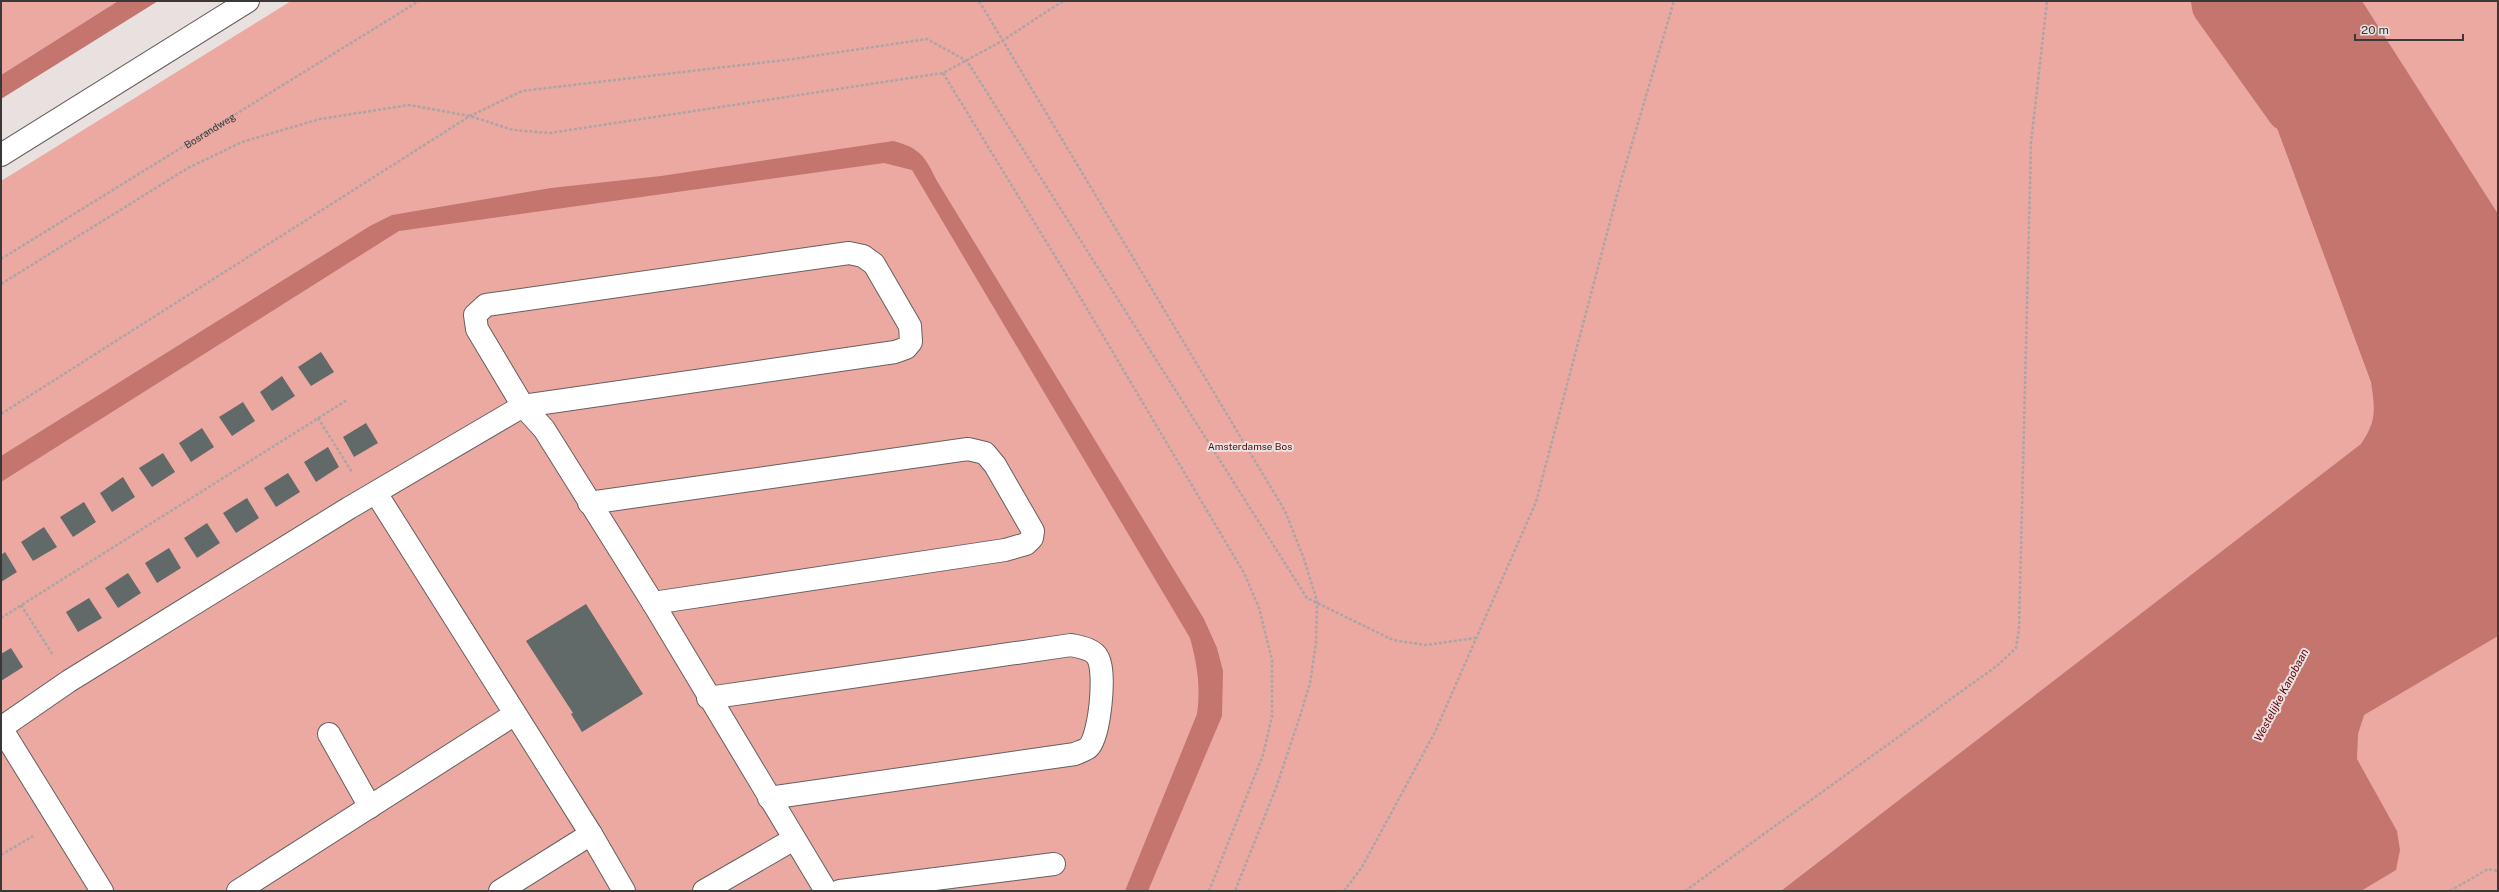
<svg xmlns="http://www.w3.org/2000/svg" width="2499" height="892" viewBox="0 0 2499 892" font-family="'Public Sans',sans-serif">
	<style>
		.green { fill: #eba9a2 }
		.water { fill: #c3756e }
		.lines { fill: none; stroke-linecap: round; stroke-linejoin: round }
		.canal { stroke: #c3756e; stroke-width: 38 }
		.building { fill: #626969 }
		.minor-casing { stroke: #67605f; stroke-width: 24 }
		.major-casing { stroke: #67605f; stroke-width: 24 }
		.path { stroke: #aba5a4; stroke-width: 2.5; stroke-dasharray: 3 2; stroke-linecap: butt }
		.minor { stroke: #fff; stroke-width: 22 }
		.major { stroke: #fff; stroke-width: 22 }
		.labels { text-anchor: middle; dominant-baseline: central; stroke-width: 4; stroke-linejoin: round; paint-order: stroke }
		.street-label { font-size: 10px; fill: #3b3838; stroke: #e9e1e0 }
		.park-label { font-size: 10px; fill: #560e0f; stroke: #e9e1e0 }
		.water-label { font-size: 11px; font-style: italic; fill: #640008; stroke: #e9e1e0 }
	</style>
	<rect width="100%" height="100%" fill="#e9e1e0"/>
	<!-- green -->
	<g class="green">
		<polygon points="5,1 118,1 1,75 1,3"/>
		<polygon points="291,1 2498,1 2498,891 1,891 1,181"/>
	</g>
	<!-- water -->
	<g class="water">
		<polygon points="118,1 158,1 1,99 1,75"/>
		<path d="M2230 1H2362L2498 214V636L2364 715 2358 734 2357 759 2397 831 2400 850 2396 870 2361 891H1781L2361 444C2377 421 2375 409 2371 382Z"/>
		<path d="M893 141C921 148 925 157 937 181L1204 619 1217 648 1223 671 1222 716 1148 891H1125L1197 714C1201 686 1197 664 1190 638L912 170 884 163 399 231 1 482V456L370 226 392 215 551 188 661 176Z"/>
	</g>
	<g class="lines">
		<!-- canal -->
		<polyline class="canal" points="2210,1 2211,7 2286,112"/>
	</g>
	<!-- building -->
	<g class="building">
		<polygon points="321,352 334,372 311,386 298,367"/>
		<polygon points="282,376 295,396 272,411 260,392"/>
		<polygon points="243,402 255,421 232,436 219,417"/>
		<polygon points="366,423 378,443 354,457 343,437"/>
		<polygon points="202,428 214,447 191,462 179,443"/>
		<polygon points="328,447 339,467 316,482 304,462"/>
		<polygon points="163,453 175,472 152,487 139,468"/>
		<polygon points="288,473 300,492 276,507 264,488"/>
		<polygon points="123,477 135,497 112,512 100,493"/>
		<polygon points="247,498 259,518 236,533 223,513"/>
		<polygon points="84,502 96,522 73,537 60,517"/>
		<polygon points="207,523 220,543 197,558 184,538"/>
		<polygon points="44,527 57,547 33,561 21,542"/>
		<polygon points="169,548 181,568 157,583 145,563"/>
		<polygon points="5,552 17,572 1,582 1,555"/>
		<polygon points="128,573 141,593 118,608 105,588"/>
		<polygon points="89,598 102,618 78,632 66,612"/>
		<polygon points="586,604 643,694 582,732 571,714 573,713 526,641"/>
		<polygon points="11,648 23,667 1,681 1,654"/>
	</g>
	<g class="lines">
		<!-- minor casing -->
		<g class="minor-casing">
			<g id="minor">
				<polyline points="376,493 591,834 624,891"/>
				<polyline points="589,503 968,449 985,453 995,465 1033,531 1032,538 1026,544 1005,550 653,603"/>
				<path d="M708 698 1071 645C1080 647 1094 649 1098 658 1106 673 1100 734 1089 747 1086 750 1079 752 1075 754L769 798"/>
				<polyline points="1,728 69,681 349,508 523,406 895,352 906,348 911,342 910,326 874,264 863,256 849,253 486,305 475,315 477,329 523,406 544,429 653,603 826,891"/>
				<polyline points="1,728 102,891"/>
				<polyline points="329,734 370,807"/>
				<polyline points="238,891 515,714"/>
				<polyline points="500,891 591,834"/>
				<polyline points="704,891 794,839"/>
				<polyline points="840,891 1054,864"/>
			</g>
		</g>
		<!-- major casing -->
		<g class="major-casing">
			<polyline id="major" points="1,155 248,1"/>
		</g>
		<!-- path -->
		<g class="path">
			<polyline points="979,1 1285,511 1304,559 1317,601 1316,643 1310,683 1301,713 1276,788 1235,891"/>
			<polyline points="943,73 1080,297 1244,573 1259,608 1272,660 1272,716 1263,755 1209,891"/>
			<path id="s1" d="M1 259 419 1"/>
			<polyline points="1,284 188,168 242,142 320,119 409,105 470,116 513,130 550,133 943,73 1002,41 1063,1"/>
			<polyline points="1,414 470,116 522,91 793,59 927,39 967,61 1307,598 1393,640 1426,645 1475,638"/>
			<polyline points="318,418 352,472"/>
			<polyline points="21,605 53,655"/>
			<polyline points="1,618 347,400"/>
			<polyline points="1,855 33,836"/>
			<polyline points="1344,891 1362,867 1435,732 1536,502 1620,184 1674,1"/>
			<polyline points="1685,891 1998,665 2016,648 2019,629 2031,143 2047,1"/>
			<polyline points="2450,891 2488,869 2498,871"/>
		</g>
		<!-- minor -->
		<use href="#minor" class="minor"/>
		<!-- major -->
		<use href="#major" class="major"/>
	</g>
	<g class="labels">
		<!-- street labels -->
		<g class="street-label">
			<text stroke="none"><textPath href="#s1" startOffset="245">Bosrandweg</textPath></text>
		</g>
		<!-- park labels -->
		<g class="park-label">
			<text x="1250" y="446">Amsterdamse Bos</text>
		</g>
		<!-- water labels -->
		<g class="water-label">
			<text transform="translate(2281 695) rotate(-62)">Westelijke Kanobaan</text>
		</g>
	</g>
	<!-- border -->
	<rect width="2499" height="892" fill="none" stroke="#3b3838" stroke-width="4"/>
	<!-- scale -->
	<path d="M2355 34v6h108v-6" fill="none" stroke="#3b3838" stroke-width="2"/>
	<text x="2361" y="34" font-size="12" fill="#3b3838" stroke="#e9e1e0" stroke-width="3" paint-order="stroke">20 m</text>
</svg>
